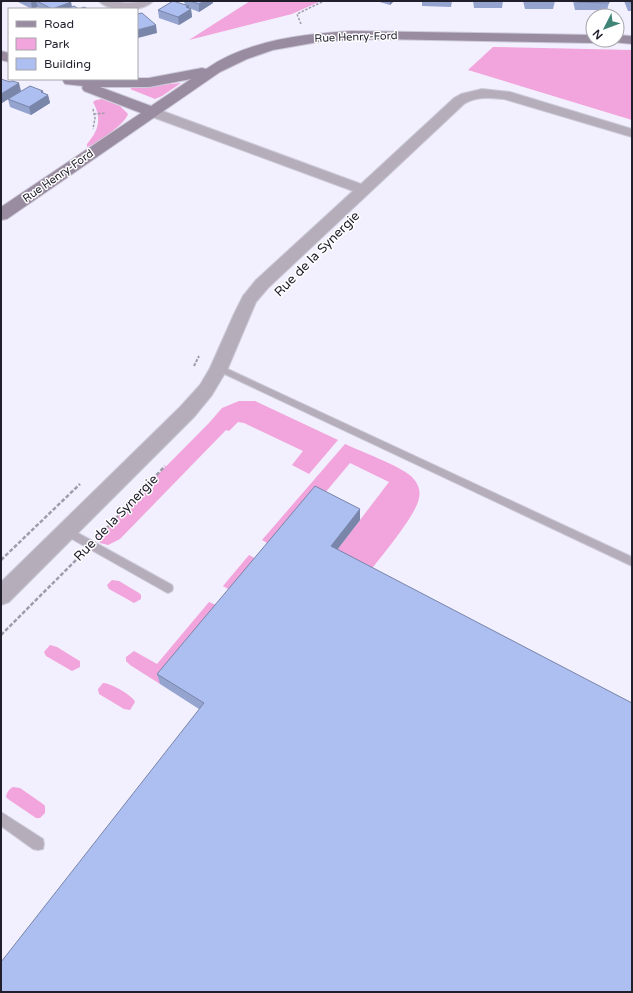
<svg xmlns="http://www.w3.org/2000/svg" width="633" height="993" viewBox="0 0 633 993" font-family="'Varela Round',sans-serif">
	<style>
		.green { fill: #f2a4dc }
		.lines { fill: none; stroke-linecap: round; stroke-linejoin: round }
		.lane-casing { stroke: #cccad8; stroke-width: 2 }
		.street-casing { stroke: #cccad8; stroke-width: 2 }
		.secondary-casing { stroke: #cccad8; stroke-width: 2 }
		.path-far2 { stroke: #9f9dab; stroke-width: 1.5; stroke-dasharray: 2.5 1.5; stroke-linecap: butt }
		.path-far1 { stroke: #9f9dab; stroke-width: 2; stroke-dasharray: 3 1.5; stroke-linecap: butt }
		.path { stroke: #9f9dab; stroke-width: 2.5; stroke-dasharray: 4 2; stroke-linecap: butt }
		.lane { fill: #b6adbb; fill-rule: evenodd }
		.street { fill: #b6adbb; fill-rule: evenodd }
		.secondary { fill: #998ba0; fill-rule: evenodd }
		.wall { fill: #95a3cf }
		.shaded-wall { fill: #7985a9 }
		.building { fill: #adbef1; stroke: #7985a9 }
		.labels { text-anchor: middle; dominant-baseline: central; stroke-width: 3; stroke-linejoin: round; paint-order: stroke }
		.far-street-label { font-size: 11px; fill: #211f2c; stroke: #fff }
		.street-label { font-size: 13px; fill: #211f2c; stroke: #fff }
	</style>
	<rect width="100%" height="100%" fill="#f2effe"/>
	<!-- green -->
	<g class="green">
		<polygon points="250,1 321,1 292,14 189,40"/>
		<polygon points="493,47 632,50 632,120 468,70"/>
		<polygon points="181,83 162,96 155,99 130,89 134,87"/>
		<path d="M102 99 120 106 128 114C125 124 97 144 87 147V144C99 130 102 119 93 102L96 100Z"/>
		<polygon points="239,401 255,401 338,440 309,474 292,465 303,451 244,423 238,422 229,431 226,430 120,539 108,545 100,543 97,536 209,423 222,408"/>
		<path d="M345 444C362 452 398 465 411 476 417 482 421 489 419 498 416 516 379 559 366 576L331 558 389 482 350 463 319 500 274 547 262 540Z"/>
		<polygon points="249,555 261,562 235,593 223,586"/>
		<polygon points="112,580 119,581 139,593 141,595 141,599 134,603 109,589 107,585"/>
		<polygon points="209,602 223,608 160,684 130,665 126,661 126,657 134,651 157,664"/>
		<polygon points="50,645 57,647 78,660 80,661 80,667 72,671 46,656 44,652"/>
		<path d="M103 683C111 683 133 696 135 702L130 710 124 709 99 694 98 689Z"/>
		<path d="M13 787 20 788 43 804 45 806V813L40 818H36L8 799 6 797C7 792 9 789 13 787Z"/>
	</g>
	<g class="lines">
		<!-- lane casing -->
		<g class="lane-casing">
			<g id="lane">
				<polygon points="219,365 632,557 632,566 216,370 215,368 216,366"/>
				<polygon points="67,527 172,585 173,588 172,591 168,593 164,591 63,534 62,531 63,528"/>
				<polygon points="1,812 43,839 44,844 43,849 38,850 33,849 1,826"/>
			</g>
		</g>
		<!-- street casing -->
		<g class="street-casing">
			<g id="street">
				<path d="M99 1H115L126 3 153 1C144 12 108 12 99 1Z"/>
				<path d="M482 89 510 92 632 129V137L504 99C489 98 477 96 464 104L268 288 256 302 228 368 212 395 194 417 9 602 1 605V582L180 407 200 385 210 368 234 314 243 296 256 280 353 191 147 115 145 112 147 109H157L361 184 454 98 461 94Z"/>
			</g>
		</g>
		<!-- secondary casing -->
		<g class="secondary-casing">
			<g id="secondary">
				<path d="M352 31 593 35V40H599L593 43 380 39 324 41 273 50 247 59 220 72 7 219 1 220V207L141 113 84 91 82 88 83 86 65 84 63 81 64 79 149 78 202 68 206 69C248 40 303 34 352 31ZM191 79 151 106 100 87H149Z"/>
				<polygon points="617,35 632,36 632,44 612,42 611,40 617,40"/>
				<polygon points="1,51 9,53 9,62 1,60"/>
			</g>
		</g>
		<!-- path-far2 -->
		<g class="path-far2">
			<polyline points="1,2 4,1"/>
			<polyline points="301,24 297,14 324,1"/>
			<polyline points="93,109 95,118 93,129"/>
			<polyline points="94,114 106,113"/>
		</g>
		<!-- path-far1 -->
		<polyline class="path-far1" points="194,366 199,356"/>
		<!-- path -->
		<g class="path">
			<polyline points="103,532 165,466"/>
			<polyline points="1,560 80,484"/>
			<polyline points="1,635 79,557"/>
		</g>
		<!-- lane -->
		<use href="#lane" class="lane"/>
		<!-- street -->
		<use href="#street" class="street"/>
		<!-- secondary -->
		<use href="#secondary" class="secondary"/>
	</g>
	<!-- wall -->
	<g class="wall">
		<polygon points="18,1 69,1 71,2 72,7 79,9 88,9 39,9 38,7 32,9 18,2"/>
		<polygon points="182,1 213,1 213,3 199,12 189,8 191,9 192,17 179,25 159,18 158,10 185,4 184,2"/>
		<polygon points="376,1 394,1 390,5"/>
		<polygon points="422,1 452,1 451,7 422,6"/>
		<polygon points="473,1 503,1 502,8 474,8"/>
		<polygon points="523,1 555,1 553,9 525,9"/>
		<polygon points="573,1 609,1 609,3 607,10 575,10"/>
		<polygon points="624,1 632,1 632,11 628,11"/>
		<polygon points="1,79 21,91 43,91 43,93 48,95 50,103 31,115 10,107 8,99 2,103 1,103"/>
		<polygon points="360,509 360,520 337,549 199,709 160,684 157,674"/>
	</g>
	<!-- shaded-wall -->
	<g class="shaded-wall">
		<polygon points="31,1 36,1 38,7 32,9"/>
		<polygon points="204,1 213,1 213,3 199,12 199,4"/>
		<polygon points="390,1 394,1 390,5"/>
		<polygon points="71,2 72,9 53,9"/>
		<polygon points="189,6 189,10 191,9 192,17 179,25 178,17 186,7"/>
		<polygon points="156,25 157,33 138,38 137,30"/>
		<polygon points="19,83 21,91 2,103 1,99 1,94"/>
		<polygon points="43,91 44,97 48,95 50,103 31,115 29,107 41,92"/>
		<polygon points="360,509 360,520 331,558 331,546"/>
	</g>
	<!-- building -->
	<g class="building">
		<polygon points="37,1 69,1 71,2 52,9"/>
		<polygon points="173,1 189,6 186,7 191,9 178,17 158,10"/>
		<polygon points="190,1 204,1 199,4"/>
		<polygon points="576,1 609,1 609,3 577,2"/>
		<polygon points="629,1 632,1 632,3 630,3"/>
		<polygon points="74,6 79,9 84,7 88,9 66,9"/>
		<polygon points="142,13 156,25 137,30 137,14"/>
		<polygon points="1,79 10,82 12,81 19,83 1,94"/>
		<polygon points="30,86 43,91 41,92 48,95 29,107 8,99"/>
		<polygon points="315,486 360,509 331,546 632,703 632,992 1,992 1,962 204,703 157,674"/>
	</g>
	<g class="labels">
		<!-- far-street labels -->
		<g class="far-street-label">
			<text transform="translate(356 37) rotate(-2)">Rue Henry-Ford</text>
			<text transform="translate(58 176) rotate(-35)">Rue Henry-Ford</text>
		</g>
		<!-- street labels -->
		<g class="street-label">
			<text transform="translate(317 254) rotate(-45)">Rue de la Synergie</text>
			<text transform="translate(116 518) rotate(-46)">Rue de la Synergie</text>
		</g>
	</g>
	<!-- border -->
	<rect width="633" height="993" fill="none" stroke="#211f2c" stroke-width="4"/>
	<!-- legend -->
	<rect x="8" y="8" width="130" height="72" fill="#ffffff" stroke="#a6a5ab"/>
	<rect x="16" y="21" width="20" height="6" fill="#998ba0" stroke="#a6a5ab"/>
	<text x="44" y="28" font-size="12" fill="#211f2c">Road</text>
	<rect x="16" y="38" width="20" height="12" fill="#f2a4dc" stroke="#a6a5ab"/>
	<text x="44" y="48" font-size="12" fill="#211f2c">Park</text>
	<rect x="16" y="58" width="20" height="12" fill="#adbef1" stroke="#a6a5ab"/>
	<text x="44" y="68" font-size="12" fill="#211f2c">Building</text>
	<!-- north arrow -->
	<g transform="translate(605 28) rotate(228)"><circle r="19" fill="#ffffff" stroke="#a6a5ab"/>
	<path d="M0-3L7 15L0 10L-7 15Z" fill="#408478"/>
	<text y="-6" font-size="11" font-weight="bold" text-anchor="middle" fill="#211f2c">N</text>
	</g>
</svg>
